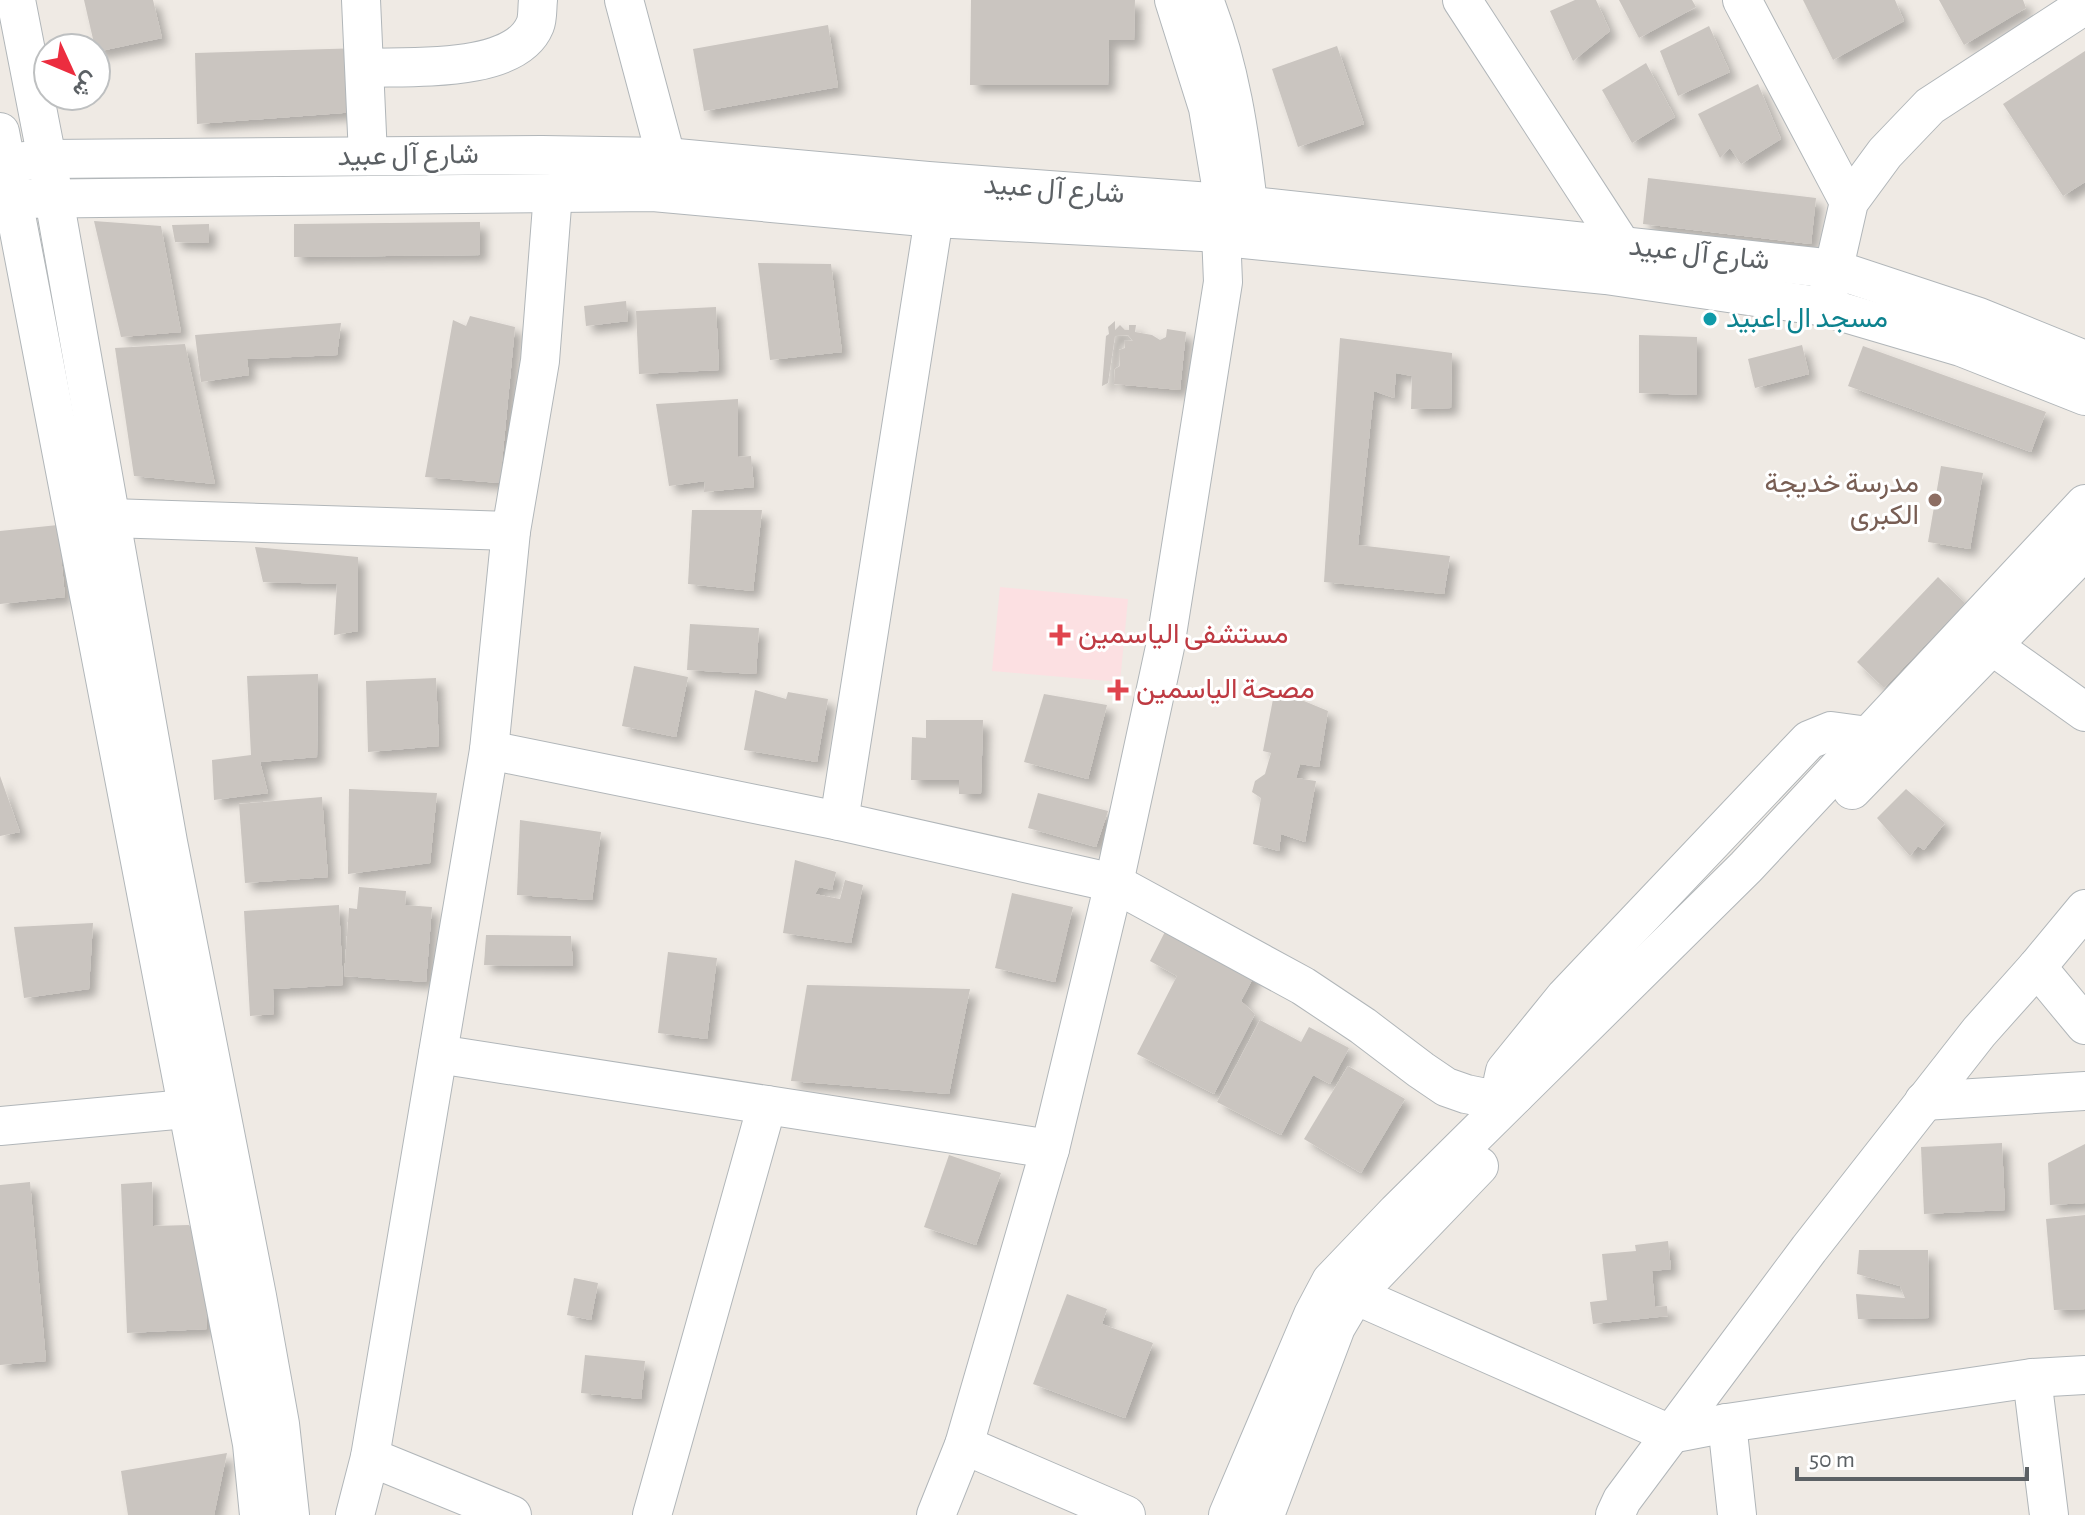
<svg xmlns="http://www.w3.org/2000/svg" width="2085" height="1515" viewBox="0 0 2085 1515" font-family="'Alegreya Sans',Vazirmatn,sans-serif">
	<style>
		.medical { fill: #fce0e2 }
		.building { fill: #cac5c0; filter: url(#shadow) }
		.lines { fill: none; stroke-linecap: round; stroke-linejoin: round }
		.minor-casing { stroke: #b1b6b9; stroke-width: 40 }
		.minor { stroke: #fff; stroke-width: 38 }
		.culture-dot { fill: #0f9aa8; stroke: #fff; stroke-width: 3 }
		.education-dot { fill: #8d6e63; stroke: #fff; stroke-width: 3 }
		.health-dot { fill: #e0444e; stroke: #fff; stroke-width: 3 }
		.labels { text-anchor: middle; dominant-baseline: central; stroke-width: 6; stroke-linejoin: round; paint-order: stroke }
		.street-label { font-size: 28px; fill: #5c6165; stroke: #fff }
		.culture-label { font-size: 28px; fill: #0d838f; stroke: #fff; text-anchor: start }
		.education-label { font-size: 28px; fill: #785e54; stroke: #fff; text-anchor: end }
		.health-label { font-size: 28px; fill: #be3a42; stroke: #fff; text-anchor: start }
	</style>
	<defs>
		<filter id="shadow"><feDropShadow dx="7" dy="7" stdDeviation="4" flood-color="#0004"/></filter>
	</defs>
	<rect width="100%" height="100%" fill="#efeae4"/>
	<!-- medical -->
	<polygon class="medical" points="1000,587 1128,599 1120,682 992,671"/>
	<!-- building -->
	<g class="building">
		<polygon points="84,0 153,0 162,38 96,52"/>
		<polygon points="971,0 1135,0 1134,40 1109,40 1108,85 970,85"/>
		<polygon points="1575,0 1596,0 1610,31 1573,61 1550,11"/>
		<polygon points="1619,0 1692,0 1696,7 1639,38"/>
		<polygon points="1803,0 1895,0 1904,21 1833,60"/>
		<polygon points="1939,0 2023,0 2026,8 1964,45"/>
		<polygon points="828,25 838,87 704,111 693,49"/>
		<polygon points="1709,26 1730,72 1678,96 1660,51"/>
		<polygon points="1337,46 1364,124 1298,147 1272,69"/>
		<polygon points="363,48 356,112 197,124 195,53"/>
		<polygon points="2085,51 2085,182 2063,196 2003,104"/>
		<polygon points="1646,63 1675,117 1632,143 1602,90"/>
		<polygon points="1758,84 1781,139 1741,164 1730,148 1720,158 1698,114"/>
		<polygon points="1648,178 1816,198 1811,244 1643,224"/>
		<polygon points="94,221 161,226 181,332 121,337"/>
		<polygon points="480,222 480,255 294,257 294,224"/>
		<polygon points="209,224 209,243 175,242 172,225"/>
		<polygon points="758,263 831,264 842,352 770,360"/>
		<polygon points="626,301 628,321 586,326 584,306"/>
		<polygon points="716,307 719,370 639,374 636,311"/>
		<polygon points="470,316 515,327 500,483 425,477 453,320 466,326"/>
		<polygon points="1115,321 1115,330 1120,325 1125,330 1129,330 1129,325 1136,325 1135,332 1152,335 1160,340 1166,337 1167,329 1186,332 1180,390 1114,384 1115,369 1120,366 1119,350 1125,348 1124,340 1133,341 1128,335 1115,336 1108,383 1102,386 1106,336 1109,334 1108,327"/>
		<polygon points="341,323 337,355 247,359 249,375 201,382 195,335"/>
		<polygon points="1639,335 1697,337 1697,395 1639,393"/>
		<polygon points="1340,338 1452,353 1451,408 1411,409 1412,376 1396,373 1394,398 1374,391 1358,545 1450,556 1444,594 1324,582"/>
		<polygon points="185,344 215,484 134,476 115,348"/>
		<polygon points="1802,345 1809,374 1755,388 1748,359"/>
		<polygon points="1863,346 2046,412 2031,452 1848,386"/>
		<polygon points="738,399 738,457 751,456 754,487 704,492 705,481 669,486 656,404"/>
		<polygon points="1941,466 1983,473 1970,549 1928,542"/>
		<polygon points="692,510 762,510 753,591 688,584"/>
		<polygon points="58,525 65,597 0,604 0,531"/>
		<polygon points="255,547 358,557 358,631 334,635 337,584 263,582"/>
		<polygon points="1938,577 1965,603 1884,688 1857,662"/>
		<polygon points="690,624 759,628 756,674 687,670"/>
		<polygon points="634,666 688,677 676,737 622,726"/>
		<polygon points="318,674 317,757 260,762 268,793 214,800 212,760 251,755 247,676"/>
		<polygon points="436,678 439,746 368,752 366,681"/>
		<polygon points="1275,689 1328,711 1319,767 1300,764 1296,778 1316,781 1305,842 1281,834 1279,851 1253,844 1261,798 1252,792 1255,781 1265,774 1271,753 1263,751"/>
		<polygon points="755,690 786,699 788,692 828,699 817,762 744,750"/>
		<polygon points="1044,694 1107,705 1088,779 1024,762"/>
		<polygon points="926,720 983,720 981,794 959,794 959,780 911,780 912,737 926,738"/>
		<polygon points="0,776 20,832 0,836"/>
		<polygon points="349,789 437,793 430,863 348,874"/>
		<polygon points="1906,789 1945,823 1924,850 1918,846 1910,856 1877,818"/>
		<polygon points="1038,793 1108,811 1096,847 1028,828"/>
		<polygon points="322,797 328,877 245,883 239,804"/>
		<polygon points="520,820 601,832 592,900 517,895"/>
		<polygon points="795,860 836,872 832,890 819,887 815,894 840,899 845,880 863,885 851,943 783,933"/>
		<polygon points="359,887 406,891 405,905 432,907 426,982 344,976 349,908 357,909"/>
		<polygon points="1012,893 1073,907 1055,982 995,968"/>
		<polygon points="339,905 343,985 273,989 274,1014 250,1016 244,911"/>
		<polygon points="1170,922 1259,967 1241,1001 1255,1014 1214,1094 1137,1054 1177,976 1150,961"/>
		<polygon points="93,923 89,989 24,998 14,927"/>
		<polygon points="486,935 571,936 573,966 484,965"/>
		<polygon points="668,952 717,958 707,1039 658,1033"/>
		<polygon points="807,985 970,989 949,1094 791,1081"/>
		<polygon points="1260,1020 1301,1042 1309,1027 1349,1048 1330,1084 1313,1075 1281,1135 1217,1102"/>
		<polygon points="1348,1066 1405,1099 1361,1173 1304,1139"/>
		<polygon points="2002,1143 2005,1210 1924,1214 1921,1147"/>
		<polygon points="2085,1144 2085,1203 2050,1205 2048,1163"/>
		<polygon points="949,1155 1001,1173 976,1245 924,1227"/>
		<polygon points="30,1182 46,1361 0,1365 0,1185"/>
		<polygon points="152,1182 153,1226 189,1225 204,1251 207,1329 127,1333 121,1184"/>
		<polygon points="2085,1215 2085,1309 2054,1310 2046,1219"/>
		<polygon points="1668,1241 1671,1269 1652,1271 1655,1307 1667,1306 1668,1316 1593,1324 1590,1302 1607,1300 1602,1254 1636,1251 1635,1245"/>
		<polygon points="1859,1250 1928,1250 1929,1318 1858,1319 1856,1294 1905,1298 1900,1286 1857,1274"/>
		<polygon points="574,1278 598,1283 591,1320 567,1315"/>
		<polygon points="1067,1294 1107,1309 1102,1324 1153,1343 1125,1418 1033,1384"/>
		<polygon points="585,1355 645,1361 641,1399 581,1393"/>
		<polygon points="227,1453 214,1515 128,1515 121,1471"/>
	</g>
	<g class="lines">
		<!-- minor casing -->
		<g class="minor-casing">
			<g id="minor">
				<polyline points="16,0 47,159 168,842 257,1296 280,1424 290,1515"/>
				<polyline points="361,0 368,156"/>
				<polyline points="624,0 666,157"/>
				<path d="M1204 0C1230 65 1240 134 1248 204"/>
				<polyline points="1462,0 1622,246"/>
				<polyline points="1742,0 1849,202"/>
				<path d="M365 68C409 66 515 74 535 25 538 18 537 7 538 0"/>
				<polyline points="0,132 252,1444 259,1515"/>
				<polyline points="5,163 47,159 542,155 666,157 928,181 1224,203 1834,269 1979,317 2085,360"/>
				<polyline points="12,199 653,192 934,218 1221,233 1244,239 1606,275 1825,307 1961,347 2085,396"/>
				<polyline points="1828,294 1849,202 1885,153 1930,106 2085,5"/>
				<polyline points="110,518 511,531"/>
				<polyline points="1994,647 2085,712"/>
				<polyline points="489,750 839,821 1114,883 1303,986 1363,1026 1421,1070 1446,1087 1466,1094 1486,1098 1515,1095"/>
				<polyline points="1852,790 2085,550"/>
				<polyline points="839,821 934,218"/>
				<polyline points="2037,967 2085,1025"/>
				<polyline points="438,1054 1050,1149"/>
				<polyline points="1515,1095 1503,1080 1505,1071 1565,997 1809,740 1831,731 1868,736"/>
				<polyline points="1924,1101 2085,1091"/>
				<polyline points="0,1126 186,1109"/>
				<polyline points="1337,1284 1355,1295 1670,1434 1727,1423 2032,1378 2085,1375"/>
				<polyline points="2032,1378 2049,1515"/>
				<polyline points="1727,1423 1737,1515"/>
				<polyline points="964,1445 1126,1515"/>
				<polyline points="370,1457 512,1515"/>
				<polyline points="355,1515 370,1457 489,750 511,531 540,361 553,193"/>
				<polyline points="652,1515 767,1105"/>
				<polyline points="936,1515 964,1445 1050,1149 1114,883 1165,647 1223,282 1221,233 1224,203 1208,108 1174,0"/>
				<polyline points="1228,1515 1313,1315 1331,1281 1397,1212 1746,867 2085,504"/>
				<polyline points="1265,1515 1336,1327 1355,1295 1479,1166"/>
				<polyline points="1615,1515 1622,1500 1809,1249 1979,1032 2037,967 2085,909"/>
			</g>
		</g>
		<!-- minor -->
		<use href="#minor" class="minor"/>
	</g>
	<!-- markers -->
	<circle class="culture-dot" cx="1710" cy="319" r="8"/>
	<circle class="education-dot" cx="1935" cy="500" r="8"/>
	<g class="health-dot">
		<path d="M1056 623h8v8h8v8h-8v8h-8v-8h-8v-8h8z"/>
		<path d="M1114 678h8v8h8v8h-8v8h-8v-8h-8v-8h8z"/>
	</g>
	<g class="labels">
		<!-- street labels -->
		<g class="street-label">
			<text transform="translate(408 156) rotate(-1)">شارع آل عبيد</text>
			<text transform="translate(1054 190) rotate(4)">شارع آل عبيد</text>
			<text transform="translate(1699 254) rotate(6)">شارع آل عبيد</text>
		</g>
		<!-- culture labels -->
		<g class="culture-label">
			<text x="1726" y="319">مسجد ال اعبيد</text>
		</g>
		<!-- education labels -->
		<g class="education-label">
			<text x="1919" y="484">مدرسة خديجة<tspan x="1919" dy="32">الكبرى</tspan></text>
		</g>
		<!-- health labels -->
		<g class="health-label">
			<text x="1078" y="635">مستشفى الياسمين</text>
			<text x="1136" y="690">مصحة الياسمين</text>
		</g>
	</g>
	<!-- north arrow -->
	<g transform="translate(72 72) rotate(134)"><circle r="38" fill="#ffffff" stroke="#bec0c1" stroke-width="2"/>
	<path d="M0-6L14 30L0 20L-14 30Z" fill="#ec2d3f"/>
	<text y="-12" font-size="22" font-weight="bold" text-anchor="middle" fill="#5c6165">ش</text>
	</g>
	<!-- scale -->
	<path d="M1797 1467v12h230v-12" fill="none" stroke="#5c6165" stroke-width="4"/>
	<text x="1809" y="1467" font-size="24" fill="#5c6165" stroke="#ffffff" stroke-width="6" paint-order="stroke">50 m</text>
</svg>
